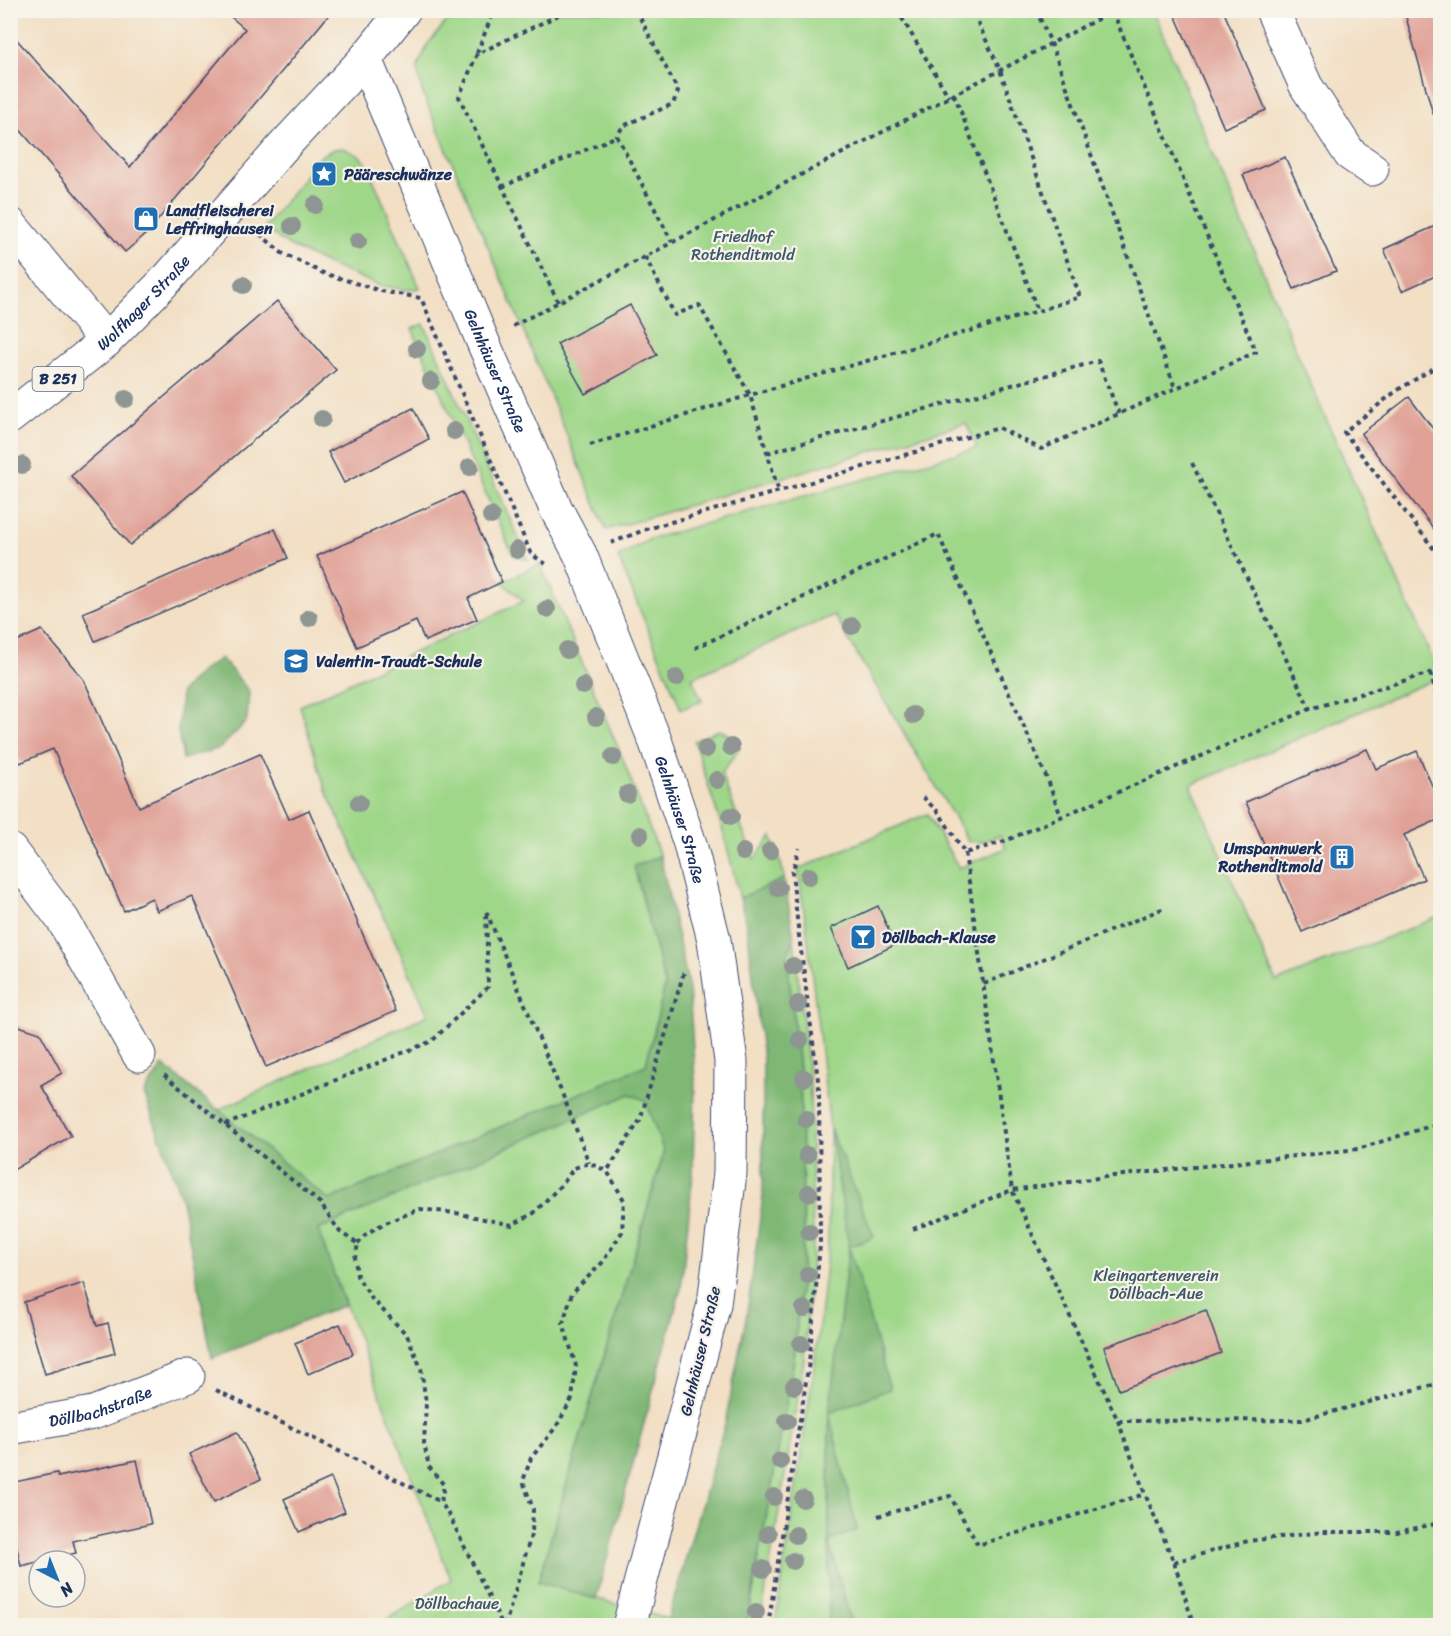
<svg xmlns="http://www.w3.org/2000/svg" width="1451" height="1636" viewBox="0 0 1451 1636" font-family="Sriracha,sans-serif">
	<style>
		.green { fill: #9fd789; stroke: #5d8374; stroke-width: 1.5; fill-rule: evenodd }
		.forest { fill: #7fb875; stroke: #4d746a; stroke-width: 1.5 }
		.building { fill: #e0a197 }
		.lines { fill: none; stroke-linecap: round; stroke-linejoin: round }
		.minor-casing { stroke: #3b496d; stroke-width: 35 }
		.major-casing { stroke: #3b496d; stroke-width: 35 }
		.path { stroke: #3b496d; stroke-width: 4; stroke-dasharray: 4.5 4.5; stroke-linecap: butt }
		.minor { stroke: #fff; stroke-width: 33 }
		.major { stroke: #fff; stroke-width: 33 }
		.tree { fill: #8e9592 }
		.labels { text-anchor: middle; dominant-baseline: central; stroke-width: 4.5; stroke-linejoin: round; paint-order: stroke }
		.shield { fill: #f7f3e8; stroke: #5d6a87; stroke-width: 1.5 }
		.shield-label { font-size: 15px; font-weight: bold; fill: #1b2f5e }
		.poi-label { font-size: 16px; font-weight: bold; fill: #1b2f5e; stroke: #f7f3e8; text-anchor: start }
		.park-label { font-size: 16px; fill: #3c5969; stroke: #f7f3e8 }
		.street-label { font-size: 16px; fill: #1b2f5e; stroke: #f7f3e8 }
	</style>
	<rect width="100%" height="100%" fill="#f7f3e8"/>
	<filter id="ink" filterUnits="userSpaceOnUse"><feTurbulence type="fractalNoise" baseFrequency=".0167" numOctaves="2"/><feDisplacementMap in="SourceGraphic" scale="12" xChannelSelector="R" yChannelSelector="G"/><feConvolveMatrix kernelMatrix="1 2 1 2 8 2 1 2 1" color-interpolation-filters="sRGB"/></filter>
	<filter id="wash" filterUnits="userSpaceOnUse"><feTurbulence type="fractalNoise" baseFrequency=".008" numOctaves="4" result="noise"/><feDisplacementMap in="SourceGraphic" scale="24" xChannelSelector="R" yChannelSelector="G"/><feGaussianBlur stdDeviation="1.35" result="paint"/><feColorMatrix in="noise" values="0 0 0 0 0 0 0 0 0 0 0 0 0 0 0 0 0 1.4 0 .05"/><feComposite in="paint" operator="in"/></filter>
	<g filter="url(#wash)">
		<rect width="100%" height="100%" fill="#f2dfc4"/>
		<!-- green -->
		<g class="green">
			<path d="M455 11H1153L1307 376 1440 676V677L1191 785 1276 982 1440 916V1625H852L829 1544V1625H775L815 1362 828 1245 830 1128 807 932 798 869 927 814 959 868 1006 848 1000 835 983 842 968 841 834 615 692 678 702 701 681 709 618 557 650 539 977 448 966 423 606 530 520 322 423 94 417 68 428 44ZM829 1417 857 1529 829 1541Z"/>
			<polygon points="343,148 360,156 367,165 420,288 408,290 378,285 327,264 288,245 264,228 322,155 334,149"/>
			<polygon points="424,324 528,560 513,555 412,329"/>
			<polygon points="540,564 622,757 660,856 635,867 665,985 646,1065 329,1200 218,1110 428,1015 401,954 325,788 300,706 524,601 502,582"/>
			<polygon points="719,730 731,735 740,748 721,774 754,859 772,836 784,874 784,879 740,898 723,831 694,741"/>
			<polygon points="794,939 810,1085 813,1244 804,1360 760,1625 747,1626 794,1360 804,1238 800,1079 787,956"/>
			<polygon points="630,1094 645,1100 664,1151 538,1582 668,1619 673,1625 378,1625 451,1580 317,1230"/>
		</g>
		<!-- forest -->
		<g class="forest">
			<polygon points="221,658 249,691 247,721 220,748 183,759 178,731 181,692 203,670"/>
			<polygon points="660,856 689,988 695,1079 693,1174 681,1288 596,1599 538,1582 664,1152 645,1100 630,1094 318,1230 345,1305 212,1358 182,1200 144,1093 163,1065 329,1200 646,1065 665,985 634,866"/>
			<polygon points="784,879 794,939 787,956 800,1078 804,1238 794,1360 747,1625 673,1625 668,1619 725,1424 747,1313 763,1196 763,1061 748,934 740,898"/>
			<polygon points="830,1128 874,1237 849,1247 890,1389 829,1413 857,1530 829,1541 852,1626 829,1625 829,1413 849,1246"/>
		</g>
		<g id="blocks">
			<!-- building -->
			<g class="building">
				<polygon points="223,10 333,10 147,233 125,252 10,118 10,32 130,167 245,29"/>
				<polygon points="1173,10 1223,10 1266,110 1224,128"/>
				<polygon points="1404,10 1440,10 1440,113 1433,114"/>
				<polygon points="1285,157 1336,271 1294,289 1243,175"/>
				<polygon points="1440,224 1440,274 1402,291 1384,249"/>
				<polygon points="277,301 336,370 130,545 71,476"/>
				<polygon points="630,305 657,355 585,394 557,344"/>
				<polygon points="1409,397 1440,438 1440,537 1361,434"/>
				<polygon points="413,408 429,439 344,483 328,452"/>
				<polygon points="462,492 502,582 468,598 477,619 425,641 416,621 357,647 317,556"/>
				<polygon points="275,529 288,558 95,641 83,613"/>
				<polygon points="42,630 84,680 139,807 260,754 289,819 309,810 396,1011 266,1067 192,896 157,911 152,898 124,911 53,749 20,763 10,742 10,644"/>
				<polygon points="1367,749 1376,769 1417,751 1440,804 1440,819 1404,835 1424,879 1302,932 1246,802"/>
				<polygon points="878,906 895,945 848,967 831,928"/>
				<polygon points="10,1023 40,1033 62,1073 41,1085 71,1136 10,1172"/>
				<polygon points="84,1283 97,1326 108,1323 115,1353 45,1374 24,1302"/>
				<polygon points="1206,1310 1221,1353 1119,1390 1104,1347"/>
				<polygon points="340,1324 353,1354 308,1374 295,1343"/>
				<polygon points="237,1432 261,1479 214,1502 189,1454"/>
				<polygon points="137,1460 151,1524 73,1541 76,1553 21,1566 10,1518 10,1483 57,1473 58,1477"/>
				<polygon points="331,1478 345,1512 299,1532 284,1499"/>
			</g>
		</g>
	</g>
	<g filter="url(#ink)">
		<use href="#blocks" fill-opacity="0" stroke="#3b496d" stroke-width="1.5"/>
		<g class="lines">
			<!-- minor casing -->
			<g class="minor-casing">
				<g id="minor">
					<polyline points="1272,10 1306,86 1350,154 1372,169"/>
					<polyline points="10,224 106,341"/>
					<polyline points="10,850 63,920 139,1055"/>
					<path id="s1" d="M10 1428 93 1413 188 1376"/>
				</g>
			</g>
			<!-- major casing -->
			<g class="major-casing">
				<g id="major">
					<path id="s2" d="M365 59 483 342 556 509 580 554 656 743 690 844 714 940 731 1061 730 1173 714 1304 629 1626"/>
					<path id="s3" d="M10 417 106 341 169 277 282 148 365 59 404 10"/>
				</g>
			</g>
			<!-- path -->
			<g class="path">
				<polyline points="636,10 678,91 673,104 623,126 617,136 672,242"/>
				<polyline points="897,10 949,97"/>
				<polyline points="1036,10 1051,43 1175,388"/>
				<polyline points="477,53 494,10"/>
				<polyline points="954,94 1038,311"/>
				<polyline points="502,187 617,136"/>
				<polyline points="253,228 282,253 323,273 381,291 421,298 531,554 546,564"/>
				<polyline points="645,257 675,315 699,305 750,395 779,492"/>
				<polyline points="558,302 459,97 477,54 569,10"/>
				<polyline points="513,326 1113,11"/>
				<polyline points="1440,364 1395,392 1344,432 1440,557"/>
				<polyline points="590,445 750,395 1038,311 1080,297 1000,70 972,10"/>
				<polyline points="767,453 1098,361 1119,414"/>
				<polyline points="1192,463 1310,709"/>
				<polyline points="611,543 647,529 999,428 1041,449 1256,352 1112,10"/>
				<polyline points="695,648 938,534 1049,783 1061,817"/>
				<polyline points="1430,673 1440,706"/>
				<polyline points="923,797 939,813 965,853 1005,841 1310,709 1440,670"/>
				<polyline points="965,853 1012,1190 1118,1421 1145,1494 1174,1562 1194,1626"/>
				<polyline points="984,984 1164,908"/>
				<polyline points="164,1075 320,1203 340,1232 358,1244 355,1258 357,1276 372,1299 407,1335 421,1368 426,1403 424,1443 429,1467 444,1485 441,1502 452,1521 503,1626"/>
				<polyline points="225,1125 432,1041 488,987 486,911 566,1103 589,1163"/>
				<polyline points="913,1229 1012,1190 1105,1177 1358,1149 1440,1123"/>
				<polyline points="358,1244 366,1234 383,1224 420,1209 456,1213 512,1225 534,1213 562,1184 574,1168 589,1163 607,1171"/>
				<polyline points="216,1390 441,1502"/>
				<polyline points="1118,1421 1302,1420 1440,1383"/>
				<polyline points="878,1516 950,1496 978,1545 1145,1494"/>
				<polyline points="1174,1562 1248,1541 1323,1532 1397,1532 1440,1523"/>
				<polyline points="505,1626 532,1532 533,1509 523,1481 531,1458 556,1427 572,1399 576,1366 563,1323 572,1293 602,1263 622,1232 624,1200 607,1171 640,1120 684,972"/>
				<polyline points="768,1626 809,1362 820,1245 819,1087 799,936 792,873 799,848"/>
			</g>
			<!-- minor -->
			<use href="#minor" class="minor"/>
			<!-- major -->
			<use href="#major" class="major"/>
		</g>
		<!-- trees -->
		<g class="tree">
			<circle cx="315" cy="205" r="9"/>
			<circle cx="292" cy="226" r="9"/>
			<circle cx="358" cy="241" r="9"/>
			<circle cx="243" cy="285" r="9"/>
			<circle cx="417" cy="349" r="9"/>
			<circle cx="431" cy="381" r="9"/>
			<circle cx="126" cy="399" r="9"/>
			<circle cx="322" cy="419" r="9"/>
			<circle cx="454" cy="431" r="9"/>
			<circle cx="22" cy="465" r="9"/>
			<circle cx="470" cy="467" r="9"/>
			<circle cx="491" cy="516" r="9"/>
			<circle cx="517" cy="550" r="9"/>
			<circle cx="547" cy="609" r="9"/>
			<circle cx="309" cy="618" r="9"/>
			<circle cx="852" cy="626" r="9"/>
			<circle cx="567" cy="650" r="9"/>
			<circle cx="676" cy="678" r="9"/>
			<circle cx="583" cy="686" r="9"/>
			<circle cx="913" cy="715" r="9"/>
			<circle cx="596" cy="717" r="9"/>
			<circle cx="731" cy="747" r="9"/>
			<circle cx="706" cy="749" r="9"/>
			<circle cx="613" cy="757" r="9"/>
			<circle cx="717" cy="780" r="9"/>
			<circle cx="627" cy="794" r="9"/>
			<circle cx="359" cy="803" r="9"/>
			<circle cx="731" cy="816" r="9"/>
			<circle cx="640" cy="835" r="9"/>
			<circle cx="770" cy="851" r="9"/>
			<circle cx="743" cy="852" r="9"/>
			<circle cx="809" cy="876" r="9"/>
			<circle cx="778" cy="888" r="9"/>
			<circle cx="793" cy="966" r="9"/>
			<circle cx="798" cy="1004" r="9"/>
			<circle cx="800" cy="1040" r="9"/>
			<circle cx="804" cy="1078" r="9"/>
			<circle cx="806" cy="1119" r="9"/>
			<circle cx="807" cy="1155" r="9"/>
			<circle cx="809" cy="1193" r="9"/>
			<circle cx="809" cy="1232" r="9"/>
			<circle cx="808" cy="1275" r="9"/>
			<circle cx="804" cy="1309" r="9"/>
			<circle cx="801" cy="1344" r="9"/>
			<circle cx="794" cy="1386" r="9"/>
			<circle cx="787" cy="1421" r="9"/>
			<circle cx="780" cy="1461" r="9"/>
			<circle cx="774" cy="1497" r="9"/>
			<circle cx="803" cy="1499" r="9"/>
			<circle cx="768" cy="1534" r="9"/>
			<circle cx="796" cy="1535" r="9"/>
			<circle cx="793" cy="1561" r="9"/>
			<circle cx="763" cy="1569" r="9"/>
			<circle cx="756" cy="1612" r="9"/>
		</g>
	</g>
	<!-- icons -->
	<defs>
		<g id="sight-square" transform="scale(1.35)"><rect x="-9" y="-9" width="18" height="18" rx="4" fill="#1f6fb2" stroke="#f7f3e8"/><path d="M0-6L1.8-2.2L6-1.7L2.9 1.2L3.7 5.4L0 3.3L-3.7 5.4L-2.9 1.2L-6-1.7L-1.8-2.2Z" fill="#fff"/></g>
		<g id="shop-square" transform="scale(1.35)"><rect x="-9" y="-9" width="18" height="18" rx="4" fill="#1f6fb2" stroke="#f7f3e8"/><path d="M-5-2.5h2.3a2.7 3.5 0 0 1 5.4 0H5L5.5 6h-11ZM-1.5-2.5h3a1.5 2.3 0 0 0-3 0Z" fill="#fff"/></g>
		<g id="school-square" transform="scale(1.35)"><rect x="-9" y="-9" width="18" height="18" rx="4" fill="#1f6fb2" stroke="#f7f3e8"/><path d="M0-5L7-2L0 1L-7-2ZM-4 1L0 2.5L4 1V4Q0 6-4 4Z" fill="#fff"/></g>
		<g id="building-square" transform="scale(1.35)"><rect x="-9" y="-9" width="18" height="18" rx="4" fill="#1f6fb2" stroke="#f7f3e8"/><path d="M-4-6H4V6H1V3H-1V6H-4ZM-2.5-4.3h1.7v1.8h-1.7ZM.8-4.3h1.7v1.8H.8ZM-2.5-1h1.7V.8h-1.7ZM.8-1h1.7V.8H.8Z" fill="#fff"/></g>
		<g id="bar-square" transform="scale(1.35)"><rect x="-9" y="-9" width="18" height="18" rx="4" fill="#1f6fb2" stroke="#f7f3e8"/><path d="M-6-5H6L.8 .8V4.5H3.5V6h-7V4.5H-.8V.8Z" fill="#fff"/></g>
	</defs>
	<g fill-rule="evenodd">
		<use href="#sight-square" x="324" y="174"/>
		<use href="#shop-square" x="146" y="219"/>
		<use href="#school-square" x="296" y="661"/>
		<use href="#building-square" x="1342" y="857"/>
		<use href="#bar-square" x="863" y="937"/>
	</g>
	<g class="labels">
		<!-- shield labels -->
		<rect class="shield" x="32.5" y="367" width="51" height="24" rx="4.5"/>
		<g class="shield-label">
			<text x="58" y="379">B 251</text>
		</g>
		<!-- poi labels -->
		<g class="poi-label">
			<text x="344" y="174">Pääreschwänze</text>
			<text x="166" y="210">Landfleischerei<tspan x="166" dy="18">Leffringhausen</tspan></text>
			<text x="316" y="661">Valentin-Traudt-Schule</text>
			<text x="1322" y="848" text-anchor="end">Umspannwerk<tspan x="1322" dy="18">Rothenditmold</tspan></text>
			<text x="882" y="937">Döllbach-Klause</text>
		</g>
		<!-- park labels -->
		<g class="park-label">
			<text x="743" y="236">Friedhof<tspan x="743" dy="18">Rothenditmold</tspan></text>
			<text x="1156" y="1275">Kleingartenverein<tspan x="1156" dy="18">Döllbach-Aue</tspan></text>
			<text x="457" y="1603">Döllbachaue</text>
		</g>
		<!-- street labels -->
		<g class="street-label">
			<text stroke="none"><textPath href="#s3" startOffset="176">Wolfhager Straße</textPath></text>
			<text stroke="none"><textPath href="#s2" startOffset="338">Gelnhäuser Straße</textPath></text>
			<text stroke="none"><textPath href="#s2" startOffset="824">Gelnhäuser Straße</textPath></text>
			<text transform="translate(700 1351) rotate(-77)">Gelnhäuser Straße</text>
			<text stroke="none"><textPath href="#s1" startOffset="93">Döllbachstraße</textPath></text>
		</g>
	</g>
	<!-- margin -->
	<rect width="1451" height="1636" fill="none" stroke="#f7f3e8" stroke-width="36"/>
	<!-- north arrow -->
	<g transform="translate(57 1579) rotate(138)"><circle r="28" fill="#f7f3e8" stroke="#9fa5b1" stroke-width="1.5"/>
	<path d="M0-4.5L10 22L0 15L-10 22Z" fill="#1f6fb2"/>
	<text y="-9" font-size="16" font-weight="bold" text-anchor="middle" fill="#1b2f5e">N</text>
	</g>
</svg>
